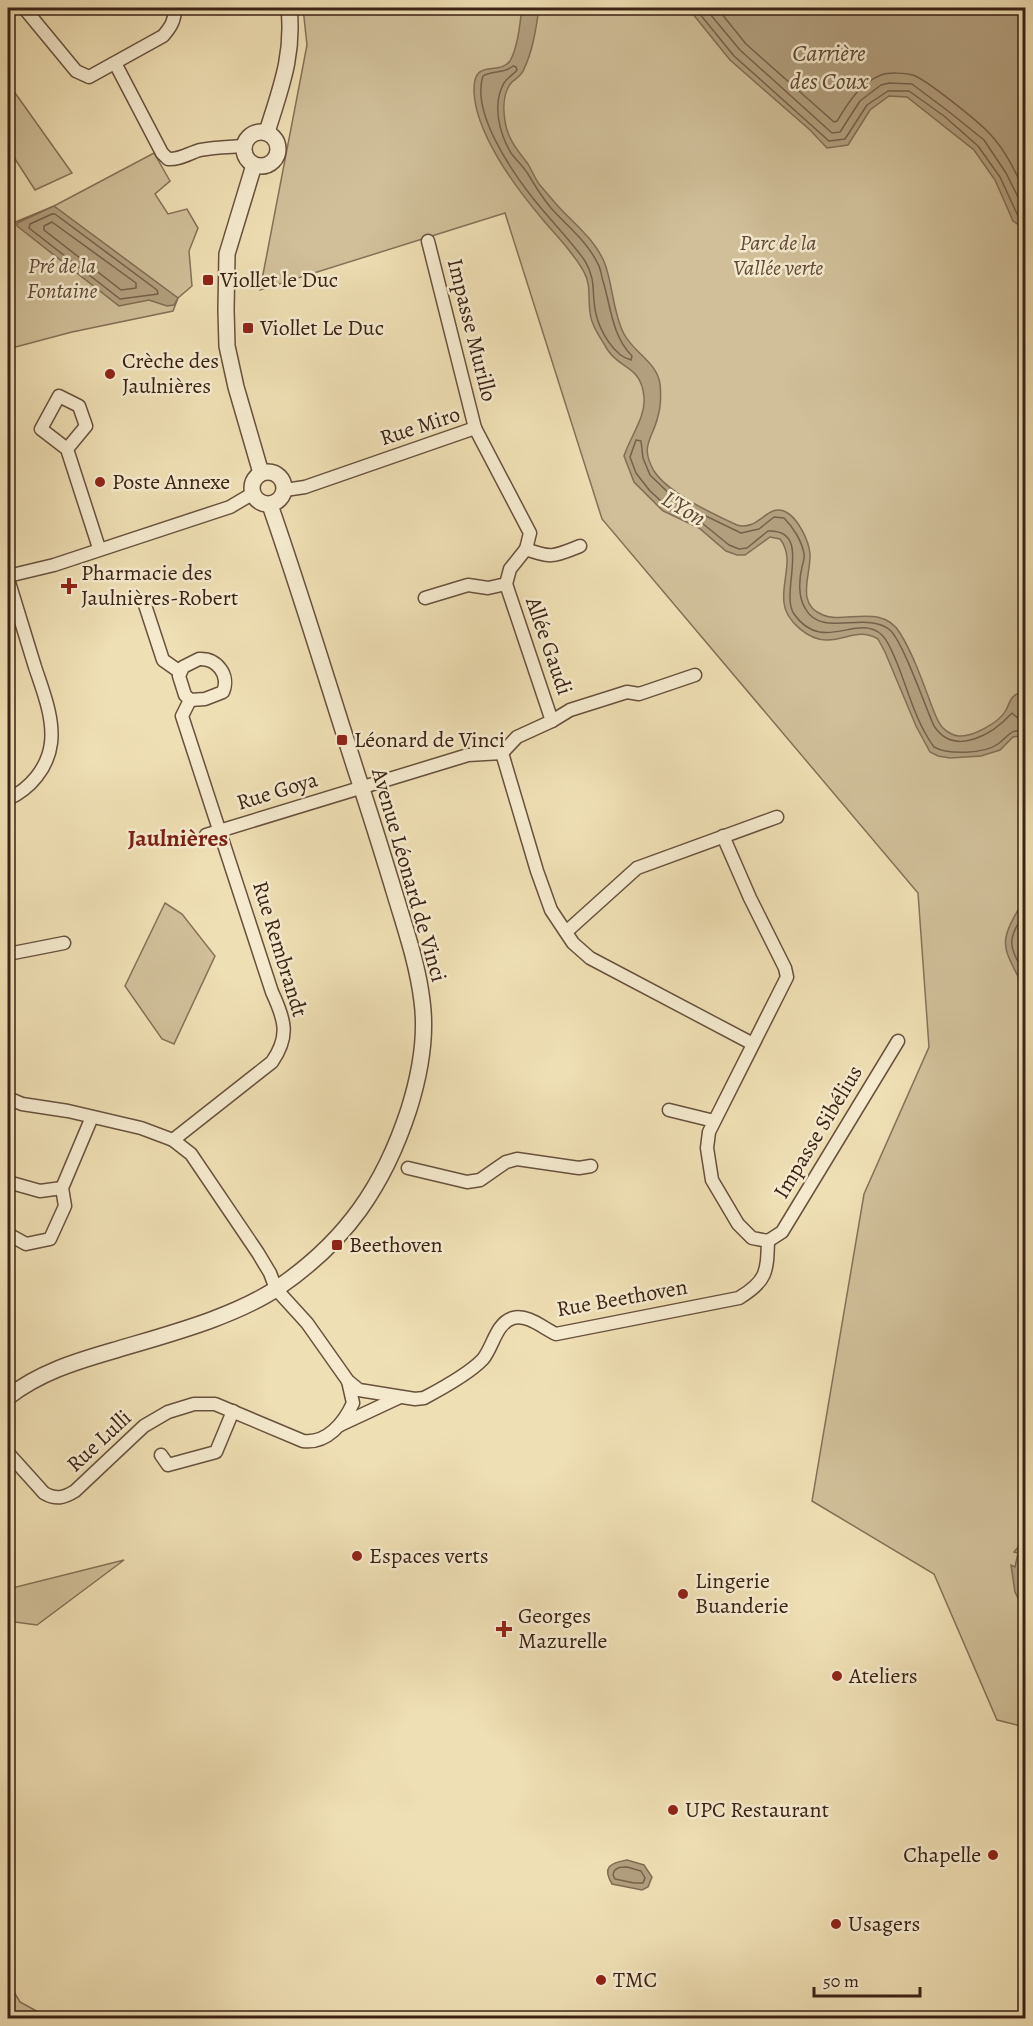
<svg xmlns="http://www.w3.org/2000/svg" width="1033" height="2026" viewBox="0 0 1033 2026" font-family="Alegreya,serif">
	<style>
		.green { fill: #d0bf99; stroke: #867057; stroke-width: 1.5 }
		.water { fill: #b29f7e; stroke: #826d54; stroke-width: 1.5 }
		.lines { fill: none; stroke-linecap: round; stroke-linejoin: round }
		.shore { stroke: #76604a; stroke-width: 1.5 }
		.minor-casing { stroke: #68513d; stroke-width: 15 }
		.tertiary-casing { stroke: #68513d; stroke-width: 18 }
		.minor { stroke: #f5eace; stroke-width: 12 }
		.tertiary { stroke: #f5eace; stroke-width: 15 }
		.poi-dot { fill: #8f2418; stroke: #f5eace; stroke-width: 2 }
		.labels { text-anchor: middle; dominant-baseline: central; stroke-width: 5; stroke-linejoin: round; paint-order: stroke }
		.park-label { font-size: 22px; font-style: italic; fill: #604936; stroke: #f5eace }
		.poi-label { font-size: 22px; fill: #3b2215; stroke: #f5eace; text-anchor: start }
		.street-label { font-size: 22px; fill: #3b2215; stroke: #f5eace }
		.water-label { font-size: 24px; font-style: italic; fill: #5f4834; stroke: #f5eace }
		.neighbourhood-label { font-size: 24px; font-weight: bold; fill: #7a1f14; stroke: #f5eace }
	</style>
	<rect width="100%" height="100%" fill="#efdfb4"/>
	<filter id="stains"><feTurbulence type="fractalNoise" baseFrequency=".00333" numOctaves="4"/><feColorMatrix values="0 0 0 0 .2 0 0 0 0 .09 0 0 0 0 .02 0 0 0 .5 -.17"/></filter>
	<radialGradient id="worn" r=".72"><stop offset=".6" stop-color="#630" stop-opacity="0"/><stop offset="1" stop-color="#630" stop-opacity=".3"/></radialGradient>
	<!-- green -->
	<g class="green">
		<polygon points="303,8 1025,8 1025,1727 997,1720 934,1574 812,1501 864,1194 929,1047 918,893 602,519 505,213 260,290 307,45"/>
		<polygon points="8,83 72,173 35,190 8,148"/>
		<polygon points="154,153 170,181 155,194 168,214 187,209 198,228 189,251 192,286 178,298 173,311 72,332 8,349 8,225 54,206"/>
		<polygon points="165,903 182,914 215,956 174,1044 162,1039 125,986"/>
		<polygon points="124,1560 37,1625 15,1622 8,1617 8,1589"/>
		<polygon points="8,1982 20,2002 49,2018 8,2018"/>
	</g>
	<!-- water -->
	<g class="water">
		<path d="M522 8H539C536 29 533 50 524 69 522 75 517 78 512 82 503 92 503 109 505 121 507 138 518 151 528 164 532 171 535 178 539 184 545 191 551 198 557 205 573 223 596 240 605 264 613 286 613 313 624 334 634 353 657 362 660 384 661 394 661 406 658 416 653 439 639 445 654 471 668 493 713 514 737 525 758 532 768 502 786 512 798 518 809 541 810 554 811 576 795 604 823 615 844 624 882 603 900 633 913 654 922 680 931 704 934 711 937 722 943 728 947 732 954 736 959 736 973 737 1000 722 1006 710 1010 703 1010 696 1019 693L1021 712 1025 714V740L1019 736 1013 737 1000 750 981 756 950 758 938 756 930 752 916 726 885 652 878 639C859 628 846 640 828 640 809 641 786 621 784 603 781 581 795 558 780 539L770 537 745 555H737L726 551 699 528 663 511 634 482 624 456C630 437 646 417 644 397 641 365 620 370 607 349 600 337 591 325 590 312 588 298 591 284 584 272 572 250 554 234 539 215 513 184 476 133 474 92 473 56 498 77 510 61 518 47 520 23 522 8Z"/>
		<polygon points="688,8 1025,8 1025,229 1013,221 995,180 974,150 907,97 889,96 870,110 848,145 827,148 810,130 730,60"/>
		<polygon points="54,206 178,298 174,305 167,306 149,300 119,306 17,226 17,223"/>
		<path d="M1025 898V990C1001 943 997 945 1025 898Z"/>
		<polygon points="1025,1539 1025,1612 1015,1592 1011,1565 1015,1567 1018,1553 1014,1552"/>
		<path d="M627 1860 644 1865 652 1877 648 1887 642 1890 612 1884C602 1867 610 1863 627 1860Z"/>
	</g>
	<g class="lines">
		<!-- shore -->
		<g class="shore">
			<polyline points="695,8 734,56 829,141 845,139 867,105 888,91 909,91 944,116 978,146 1000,177 1018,216 1026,222"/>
			<polyline points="705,8 740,50 832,133 840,132 860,101 881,85 889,83 912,84 948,111 984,140 1006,173 1026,213"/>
			<path d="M717 8 746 44 834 122 837 121C848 103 860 83 881 75 890 72 905 73 913 75 927 80 979 122 990 134 1006 151 1016 173 1026 194"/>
			<path d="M513 66 516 67 517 70C513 75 507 78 504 83 492 104 499 133 511 153 516 160 523 166 528 174 535 186 542 197 551 208 567 226 587 241 598 264 601 269 601 275 603 281 611 307 612 336 632 356L631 360C614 356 600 331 596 314 591 294 597 281 585 261 569 238 549 219 532 197 511 170 471 112 483 76 492 70 504 74 513 66Z"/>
			<polygon points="52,214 55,214 157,290 158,294 120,299 29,228 30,224"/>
			<polygon points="52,222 136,283 136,288 121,290 44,230 44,226"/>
			<path d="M1026 720 1019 719 1012 713C994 733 955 758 934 726 925 706 903 642 890 630 866 610 821 639 805 608 798 597 799 579 802 567 803 563 805 558 804 554 802 541 793 527 784 518L774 517 759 529 741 533 679 503 650 475 643 458 641 441 636 440 630 457 636 473 650 491 671 510 702 523 729 545 739 549 747 548 768 531C814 529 779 592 794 614 823 655 857 612 882 635 889 642 893 654 897 663 908 690 916 723 934 747 948 755 984 754 998 744 1008 737 1011 727 1026 732"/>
			<path d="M1026 910C1006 943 1008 943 1026 977"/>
			<path d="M627 1867 641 1871 645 1878 643 1883H634L615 1879 613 1875C614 1867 621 1867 627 1867Z"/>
		</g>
		<!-- minor casing -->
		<g class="minor-casing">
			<g id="minor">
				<path d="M24 8 76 71 89 77 163 36C171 27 175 20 175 8"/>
				<path d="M115 63 162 153 168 159C180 160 189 153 200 150 214 147 229 147 243 146"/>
				<polyline points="428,241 475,428"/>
				<polyline points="67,449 41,429 59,396 79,406 86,426 67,449 99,548"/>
				<polyline points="285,490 305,487 475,428 530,533 526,549"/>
				<polyline points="8,576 54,565 230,507 252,494"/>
				<path d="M8 579C17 608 26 638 35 667 43 691 54 718 51 743 48 768 30 789 8 799"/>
				<polyline points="506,584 552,721"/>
				<path d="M425 598 468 585 488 588 506 584 510 569 526 549C552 559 555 556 580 546"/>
				<polyline points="145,605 163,660 180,672"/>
				<path d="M199 659C217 658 230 675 223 692L205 699 190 700 185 695 179 676 183 667Z"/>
				<polyline points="502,753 537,871 551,910 573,943 590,958 753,1044"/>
				<polyline points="502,753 517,737 552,721 570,710 627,692 639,694 695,675"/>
				<polyline points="206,835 468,755 502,753"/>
				<polyline points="723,836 750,898 785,968 787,977 709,1132 707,1148 712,1180 738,1224 752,1238 768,1241"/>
				<polyline points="566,932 637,868 777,817"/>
				<polyline points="8,954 64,943"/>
				<path d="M8 1098 22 1104 68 1111 141 1128 173 1140 191 1154 258 1253 270 1273 276 1289 307 1323 348 1381 359 1390 415 1399 424 1398C441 1389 470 1373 483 1359 493 1347 496 1323 513 1318 528 1314 543 1328 556 1334L739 1298C767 1281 767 1272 768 1241"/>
				<polyline points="669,1110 714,1121"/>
				<path d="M173 1140 272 1062C290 1036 285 1020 272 992L182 716 190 700"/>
				<polyline points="408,1168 467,1182 480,1180 506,1162 517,1159 579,1168 591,1166"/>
				<polyline points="8,1182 40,1191 62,1188"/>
				<polyline points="8,1234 26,1244 50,1239 65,1206 62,1188 92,1117"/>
				<polyline points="768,1241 782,1232 898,1041"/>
				<polyline points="340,1425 400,1397"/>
				<path d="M8 1453 44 1493C56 1500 64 1498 75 1491L144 1426 168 1412 194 1404H215L303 1441C327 1444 344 1423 353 1403L348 1381"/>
				<polyline points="161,1455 168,1465 216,1452 233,1411"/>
			</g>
		</g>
		<!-- tertiary casing -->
		<g class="tertiary-casing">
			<g id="tertiary">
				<circle cx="261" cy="149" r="17"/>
				<path d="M267 132C281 87 294 55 289 8"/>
				<polyline points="254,165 227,254 226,310 227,346 236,387 261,473"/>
				<circle cx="268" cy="488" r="16"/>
				<path d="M8 1397C39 1373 74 1362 112 1351 165 1335 233 1318 279 1287 346 1241 384 1186 409 1109 420 1074 427 1038 422 1001 418 967 407 934 397 901 384 858 371 816 357 774 328 684 301 594 270 505"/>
			</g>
		</g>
		<!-- minor -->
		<use href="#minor" class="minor"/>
		<!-- tertiary -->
		<use href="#tertiary" class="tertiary"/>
	</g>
	<!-- markers -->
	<g class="poi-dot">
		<rect x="202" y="274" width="12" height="12" rx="3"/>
		<rect x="242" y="322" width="12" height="12" rx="3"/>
		<circle cx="110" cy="374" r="6"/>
		<circle cx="100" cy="482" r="6"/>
		<path d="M66 577h6v6h6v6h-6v6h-6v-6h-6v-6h6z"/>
		<rect x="336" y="734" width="12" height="12" rx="3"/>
		<rect x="331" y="1239" width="12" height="12" rx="3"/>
		<circle cx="357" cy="1556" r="6"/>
		<circle cx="683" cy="1594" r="6"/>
		<path d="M501 1620h6v6h6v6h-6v6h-6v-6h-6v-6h6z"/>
		<circle cx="837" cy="1676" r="6"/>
		<circle cx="673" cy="1810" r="6"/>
		<circle cx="993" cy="1855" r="6"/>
		<circle cx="836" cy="1924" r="6"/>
		<circle cx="601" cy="1980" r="6"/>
	</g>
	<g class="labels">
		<!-- park labels -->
		<g class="park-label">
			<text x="778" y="243">Parc de la<tspan x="778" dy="25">Vallée verte</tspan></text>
			<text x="62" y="266">Pré de la<tspan x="62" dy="25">Fontaine</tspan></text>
		</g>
		<!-- poi labels -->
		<g class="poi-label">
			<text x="220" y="280">Viollet le Duc</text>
			<text x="260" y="328">Viollet Le Duc</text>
			<text x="122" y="361">Crèche des<tspan x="122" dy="25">Jaulnières</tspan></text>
			<text x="112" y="482">Poste Annexe</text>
			<text x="81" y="573">Pharmacie des<tspan x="81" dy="25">Jaulnières-Robert</tspan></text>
			<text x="354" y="740">Léonard de Vinci</text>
			<text x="349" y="1245">Beethoven</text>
			<text x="369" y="1556">Espaces verts</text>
			<text x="695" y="1581">Lingerie<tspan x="695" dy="25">Buanderie</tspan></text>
			<text x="518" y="1616">Georges<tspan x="518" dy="25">Mazurelle</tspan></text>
			<text x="849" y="1676">Ateliers</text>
			<text x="685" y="1810">UPC Restaurant</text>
			<text x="981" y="1855" text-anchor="end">Chapelle</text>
			<text x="848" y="1924">Usagers</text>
			<text x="613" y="1980">TMC</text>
		</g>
		<!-- street labels -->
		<g class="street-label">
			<text transform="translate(472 330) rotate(76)">Impasse Murillo</text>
			<text transform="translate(420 426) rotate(-18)">Rue Miro</text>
			<text transform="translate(549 646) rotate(71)">Allée Gaudi</text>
			<text transform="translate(277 791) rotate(-17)">Rue Goya</text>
			<text transform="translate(409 875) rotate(74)">Avenue Léonard de Vinci</text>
			<text transform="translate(280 949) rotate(73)">Rue Rembrandt</text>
			<text transform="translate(818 1132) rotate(-59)">Impasse Sibélius</text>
			<text transform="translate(622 1298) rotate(-10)">Rue Beethoven</text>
			<text transform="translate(99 1441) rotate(-43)">Rue Lulli</text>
		</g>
		<!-- water labels -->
		<g class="water-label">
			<text x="829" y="53">Carrière<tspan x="829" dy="28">des Coux</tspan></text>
			<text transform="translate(684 508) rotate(31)">L'Yon</text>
		</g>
		<!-- neighbourhood labels -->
		<g class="neighbourhood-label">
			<text x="178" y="838">Jaulnières</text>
		</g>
	</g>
	<!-- margin -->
	<rect width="1033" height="2026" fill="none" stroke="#efdfb4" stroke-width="30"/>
	<rect x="9" y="9" width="1015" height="2008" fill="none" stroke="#3b2215" stroke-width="3"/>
	<rect x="15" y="15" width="1003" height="1996" fill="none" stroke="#3b2215" stroke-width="1.5"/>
	<!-- scale -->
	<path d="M814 1987v9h106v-9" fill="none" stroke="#3b2215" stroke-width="3"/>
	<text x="823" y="1987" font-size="18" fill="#3b2215" stroke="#f5eace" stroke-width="4.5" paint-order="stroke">50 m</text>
	<rect width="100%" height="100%" filter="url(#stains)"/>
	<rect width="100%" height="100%" fill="url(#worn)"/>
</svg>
